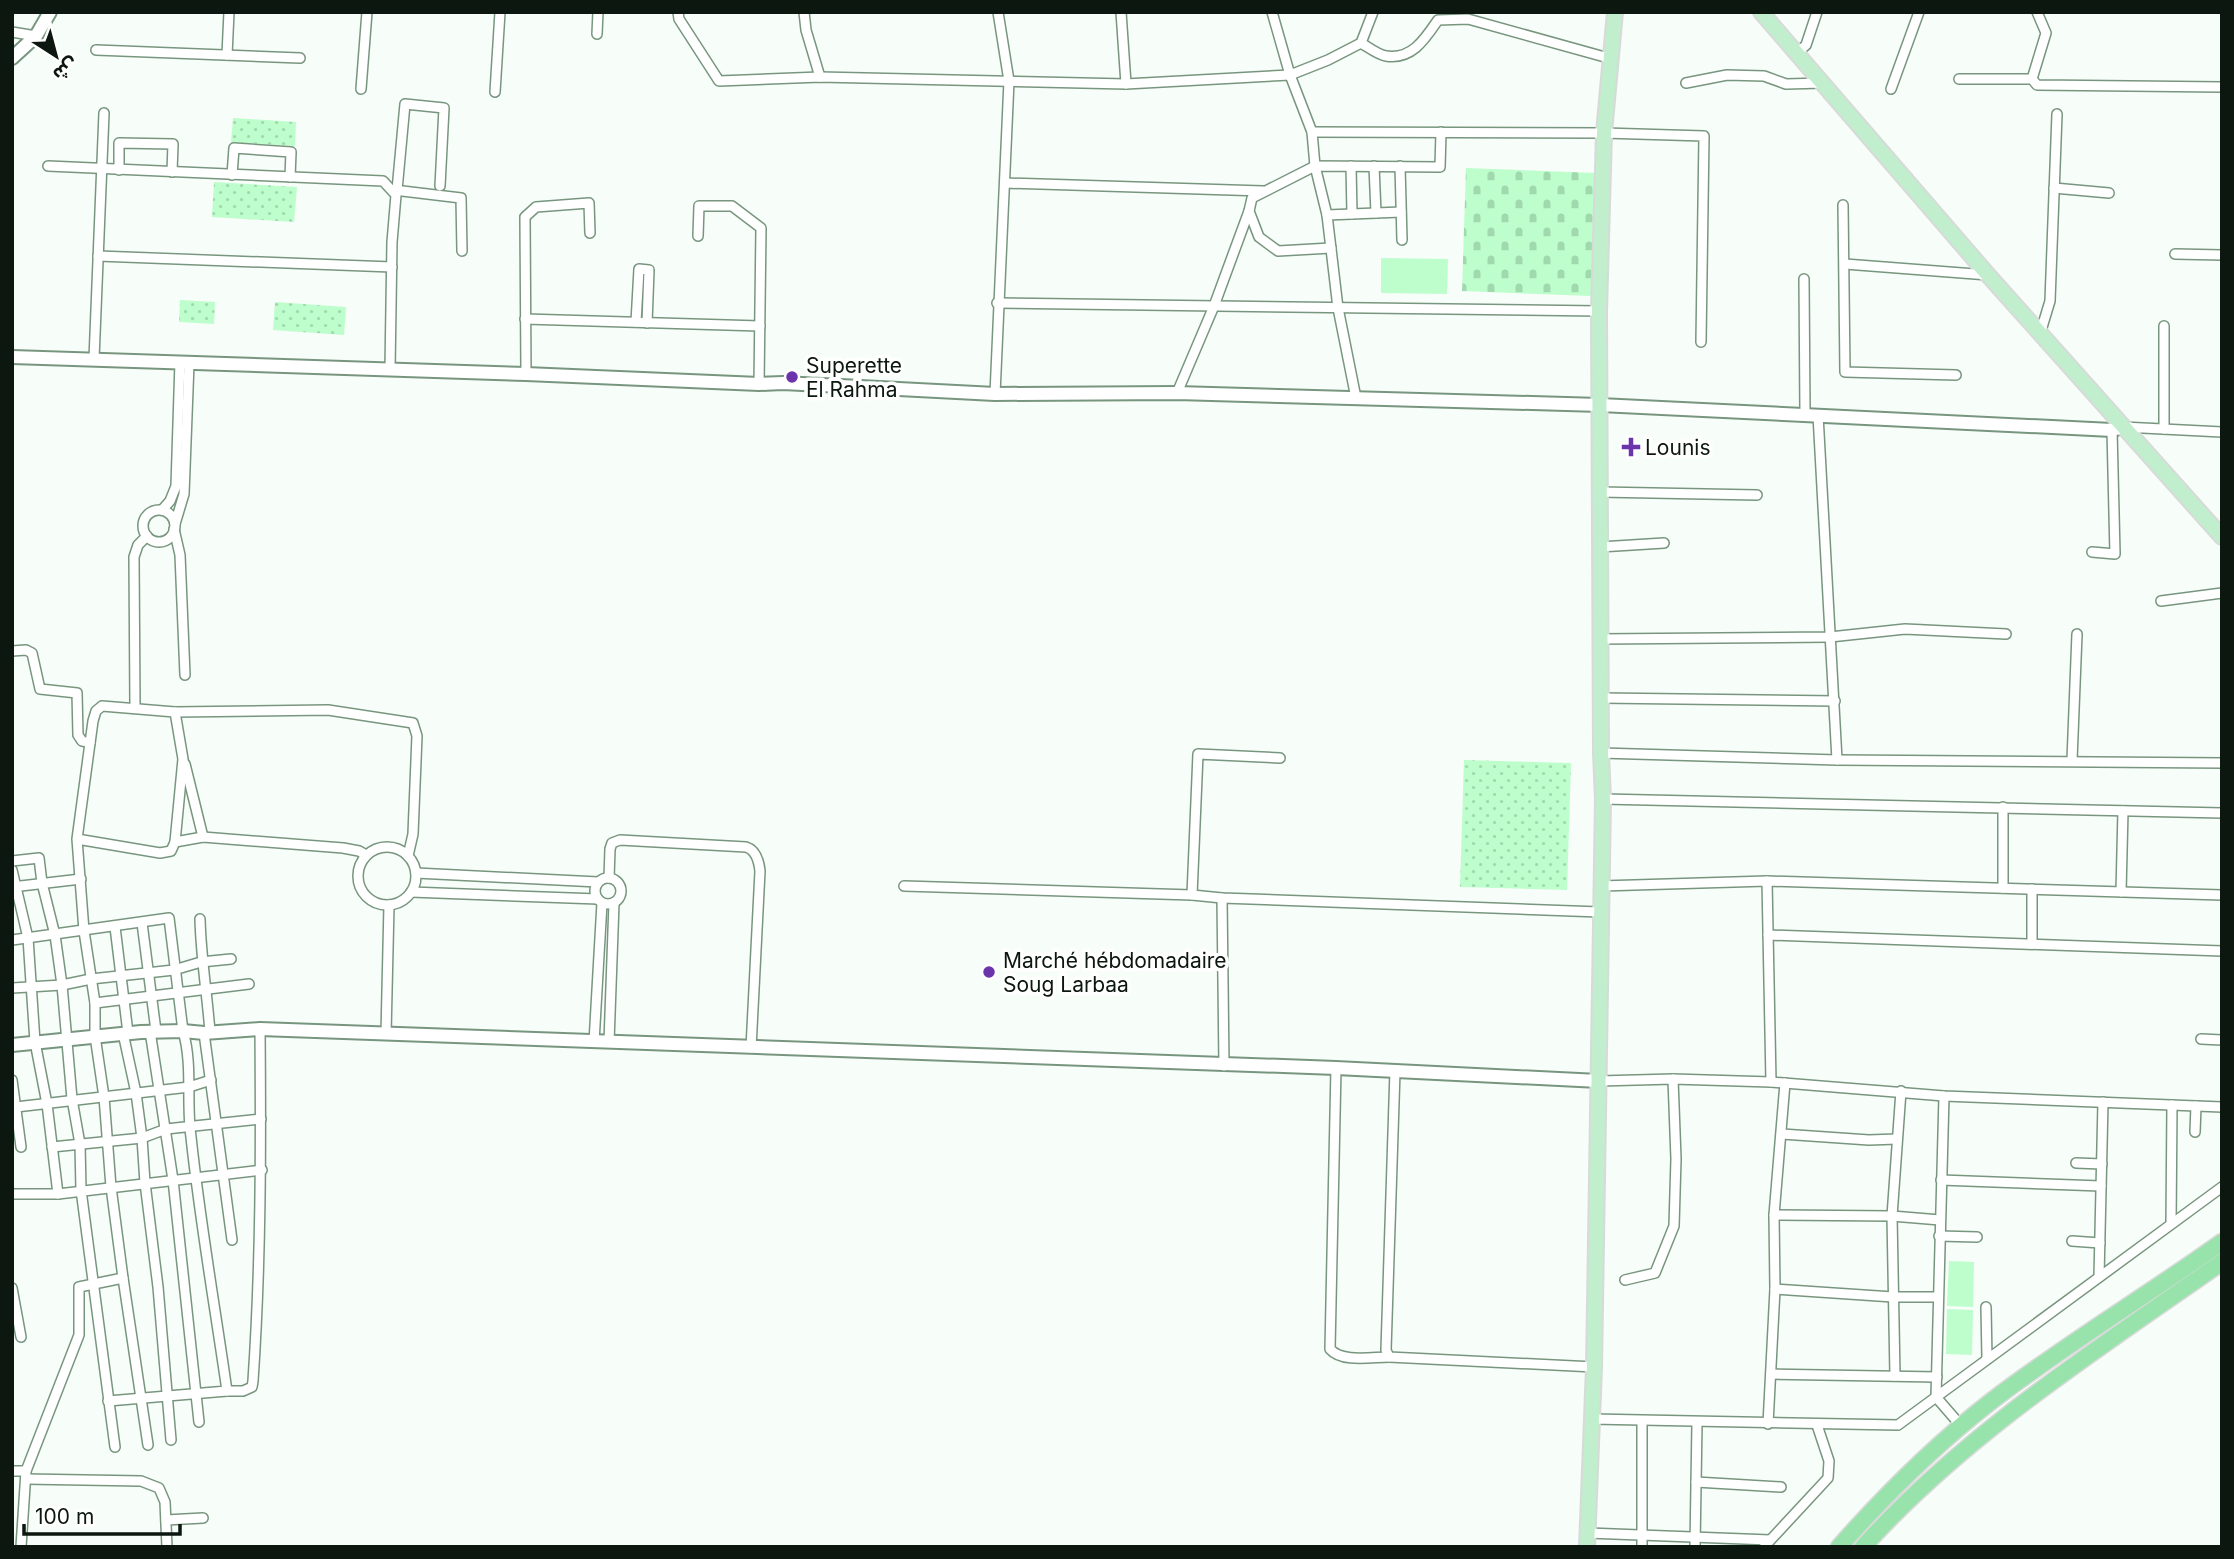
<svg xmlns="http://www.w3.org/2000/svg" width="2234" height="1559" viewBox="0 0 2234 1559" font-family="Inter,'Noto Sans Arabic',sans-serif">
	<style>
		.grass { fill: url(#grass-dots) }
		.cemetery { fill: url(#cemetery-stones) }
		.park { fill: #bdfecc }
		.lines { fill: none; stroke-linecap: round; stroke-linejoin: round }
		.street-casing { stroke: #78967f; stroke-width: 12 }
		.secondary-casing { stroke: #78967f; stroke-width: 16 }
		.primary-casing { stroke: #d8dad9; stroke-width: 18 }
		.highway-casing { stroke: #d8dad9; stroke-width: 19 }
		.street { stroke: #fff; stroke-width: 9 }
		.secondary { stroke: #fff; stroke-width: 12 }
		.primary { stroke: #c1eecd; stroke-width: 14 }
		.highway { stroke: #98e2ab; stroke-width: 16 }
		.poi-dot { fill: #6c34aa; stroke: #fff; stroke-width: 2.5 }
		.labels { text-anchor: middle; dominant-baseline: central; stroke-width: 7; stroke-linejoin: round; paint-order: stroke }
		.poi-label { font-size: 21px; fill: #0c170f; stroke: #fff; text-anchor: start }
	</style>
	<defs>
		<pattern id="grass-dots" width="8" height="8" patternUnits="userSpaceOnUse" patternTransform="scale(1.75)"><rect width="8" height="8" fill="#bdfecc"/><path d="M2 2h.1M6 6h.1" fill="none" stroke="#a1d9ae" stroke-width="1.8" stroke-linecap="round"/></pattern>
		<pattern id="cemetery-stones" width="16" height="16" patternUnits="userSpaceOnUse" patternTransform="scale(1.75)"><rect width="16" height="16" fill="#bdfecc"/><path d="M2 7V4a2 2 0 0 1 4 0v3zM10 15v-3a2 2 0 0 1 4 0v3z" fill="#a1d9ae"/></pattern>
	</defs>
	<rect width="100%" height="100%" fill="#f7fdf8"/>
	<!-- grass -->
	<g class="grass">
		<polygon points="233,118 296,122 295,146 231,142"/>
		<polygon points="214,182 297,187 294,222 212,217"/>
		<polygon points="180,300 215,302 214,324 179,322"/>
		<polygon points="275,302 346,307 344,335 273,330"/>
		<polygon points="1464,760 1571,763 1567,890 1460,887"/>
	</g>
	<!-- cemetery -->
	<polygon class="cemetery" points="1466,168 1596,173 1591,296 1462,291"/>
	<!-- park -->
	<g class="park">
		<polygon points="1381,258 1448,259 1447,294 1381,293"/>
		<polygon points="1949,1261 1974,1262 1973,1307 1947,1306"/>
		<polygon points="1947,1309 1973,1310 1972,1355 1946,1354"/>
	</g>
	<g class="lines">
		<!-- street casing -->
		<g class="street-casing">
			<g id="street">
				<polyline points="678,12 679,19 719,81 820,77 1126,84 1290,75 1328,60 1361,43 1373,12"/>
				<polyline points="804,12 806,30 820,77"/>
				<polyline points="1121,12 1126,84"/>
				<polyline points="1272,12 1290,75 1312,132 1315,166 1327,215 1338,308 1356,398"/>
				<polyline points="12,32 36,36"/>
				<polyline points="597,34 598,12"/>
				<path d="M1361 43C1368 47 1378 55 1386 56 1412 60 1425 39 1438 20L1468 19 1612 59"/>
				<polyline points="96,50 300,58"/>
				<polyline points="1796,54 1806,45 1817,12"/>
				<polyline points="227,55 229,12"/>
				<polyline points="1959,79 2032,79 2037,85 2222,87"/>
				<polyline points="2032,79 2046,33 2037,12"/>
				<polyline points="1686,83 1727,75 1764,76 1786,84 1823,83"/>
				<polyline points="361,89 367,12"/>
				<polyline points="1891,89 1919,12"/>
				<polyline points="495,92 500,12"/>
				<polyline points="1312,132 1604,133 1704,136 1701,342"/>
				<polyline points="48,166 383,181 396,195 392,242 390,369"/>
				<polyline points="1351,166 1352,214"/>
				<polyline points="1374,166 1376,213"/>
				<polyline points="1400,166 1402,240"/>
				<polyline points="119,170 119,143 173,144 172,172"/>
				<polyline points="232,175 234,148 291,152 290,177"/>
				<polyline points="1005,183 1263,191"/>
				<polyline points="2054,188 2109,193"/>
				<polyline points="394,190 461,198 462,251"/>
				<polyline points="397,190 405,104 444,108 440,186"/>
				<polyline points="1843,205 1845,372 1956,375"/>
				<polyline points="1327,215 1401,212"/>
				<polyline points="698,236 699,206 732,206 761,228 759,384"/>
				<polyline points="1331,248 1278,251 1259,237 1249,211 1252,198 1315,166 1440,167 1441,132"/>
				<polyline points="2175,254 2222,255"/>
				<polyline points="98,256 392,267"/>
				<polyline points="1845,264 1988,275"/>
				<polyline points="1804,279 1805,414"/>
				<polyline points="997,303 1599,311"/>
				<polyline points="525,319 760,326"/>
				<polyline points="636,322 639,269 649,270 647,323"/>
				<polyline points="2164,326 2164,429"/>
				<polyline points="2040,334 2050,301 2057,114"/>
				<polyline points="94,359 104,113"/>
				<polyline points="526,374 525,217 536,207 589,203 590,233"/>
				<polyline points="1177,393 1214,306 1249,211"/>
				<polyline points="995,394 1009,81 998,12"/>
				<polyline points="1818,415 1837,760"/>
				<polyline points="2123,427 2222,432"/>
				<polyline points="1600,492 1757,495"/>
				<polyline points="162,510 170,501 176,486 180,362"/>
				<circle cx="159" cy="526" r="16"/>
				<polyline points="175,524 184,494 189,363"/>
				<polyline points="174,529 180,555 185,675"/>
				<polyline points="1600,547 1664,543"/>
				<polyline points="2092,552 2115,554 2112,430"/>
				<polyline points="2161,601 2222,593"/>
				<polyline points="1601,639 1830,637 1905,629 2006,634"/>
				<polyline points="12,651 26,650 32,653 40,689 77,693 78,735 82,741 90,743"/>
				<polyline points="1601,698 1835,701"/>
				<polyline points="135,708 134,557 138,545 147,536"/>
				<polyline points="175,712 328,710 413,723 417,736 413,834 408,856"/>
				<polyline points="1601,753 1837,760 2222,763"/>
				<polyline points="2072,760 2077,634"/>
				<polyline points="185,764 203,837"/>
				<polyline points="1603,799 2222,813"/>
				<polyline points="77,839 160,853 171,851 175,842 183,759 175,712 102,706 96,711 93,721 77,839 84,931 95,1003 95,1036 104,1097 111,1187 123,1278 148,1445"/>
				<polyline points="175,842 203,837 343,848 359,851 366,855"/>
				<circle cx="387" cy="876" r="29"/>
				<polyline points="12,861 39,858 42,883 55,935 62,985 72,1099 80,1144 81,1190 115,1447"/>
				<polyline points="12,870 28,938 35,1042 47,1104 58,1194"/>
				<polyline points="416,873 598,882"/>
				<path d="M609 878 610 849 612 843 620 840 746 847C756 850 759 862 760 871L751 1048"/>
				<circle cx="608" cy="891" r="13"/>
				<polyline points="1767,881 1771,1082"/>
				<polyline points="904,886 1192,895 1222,898 1600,912"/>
				<polyline points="1601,886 1767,881 2222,895"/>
				<polyline points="12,887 81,879"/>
				<polyline points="2003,888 2003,807"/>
				<polyline points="411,892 598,899"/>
				<polyline points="2121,892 2123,811"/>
				<polyline points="1192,895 1198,754 1280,758"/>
				<polyline points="1222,898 1224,1066"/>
				<path d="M200 919C201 958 207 993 210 1032"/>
				<polyline points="142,923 156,1031"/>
				<polyline points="115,927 128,1033"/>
				<polyline points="1768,935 2222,951"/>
				<path d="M12 940 169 918 183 1031C193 1065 186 1102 191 1137 200 1222 215 1307 227 1391L108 1401"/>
				<polyline points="2032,944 2032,889"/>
				<polyline points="12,988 62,985 91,979 174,970 201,962 231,959"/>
				<polyline points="95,1003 249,984"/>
				<polyline points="150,1031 173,1180 199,1422"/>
				<polyline points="123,1033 136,1093 142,1138 145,1183 158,1287 171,1440"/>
				<polyline points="204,1033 232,1240"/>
				<polyline points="386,1034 389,905"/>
				<polyline points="2201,1039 2222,1040"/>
				<polyline points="594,1042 602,903"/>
				<polyline points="609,1042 614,903"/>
				<path d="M1336 1068 1330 1349C1342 1363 1372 1357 1389 1357"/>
				<polyline points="1395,1071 1386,1350 1389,1357 1594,1367"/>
				<polyline points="12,1080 21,1147"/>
				<polyline points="1599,1081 1673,1079 1771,1082 1944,1096 2222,1107"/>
				<polyline points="1944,1096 1936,1397 1962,1427"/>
				<polyline points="16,1107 189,1087 211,1080"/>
				<polyline points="2195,1132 2196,1106"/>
				<polyline points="1782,1134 1869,1140 1897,1139"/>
				<polyline points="52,1147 142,1138 166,1129 261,1119"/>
				<polyline points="2076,1163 2102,1164"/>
				<polyline points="1941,1180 2101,1186"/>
				<polyline points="12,1194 58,1194 262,1170"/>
				<polyline points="1774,1215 1892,1216 1940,1220"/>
				<polyline points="2171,1224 2172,1105"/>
				<polyline points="1939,1236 1977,1237"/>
				<polyline points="2072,1241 2100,1243"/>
				<polyline points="2099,1277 2103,1102"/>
				<polyline points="1625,1280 1655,1273 1674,1226 1676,1159 1673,1079"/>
				<polyline points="12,1288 21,1337"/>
				<polyline points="1775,1289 1893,1297 1938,1297"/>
				<polyline points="1986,1307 1987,1359"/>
				<polyline points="1771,1374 1937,1377"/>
				<polyline points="1895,1376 1892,1216 1901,1091"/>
				<path d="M227 1391H243L252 1387 253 1381C261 1263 261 1147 260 1029"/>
				<polyline points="1592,1419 1898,1425 2222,1187"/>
				<polyline points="1768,1424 1775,1289 1774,1215 1785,1083"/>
				<polyline points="12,1471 26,1471"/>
				<polyline points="26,1479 141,1481 159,1488 165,1502 167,1547"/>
				<polyline points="1696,1482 1781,1487"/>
				<polyline points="166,1520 203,1518"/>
				<polyline points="1588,1533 1770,1540"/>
				<polyline points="21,1547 26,1471 79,1335 79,1287 123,1278"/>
				<polyline points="1642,1547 1642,1422"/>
				<polyline points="1695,1547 1697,1423"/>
				<polyline points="1764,1547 1828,1478 1829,1461 1817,1425"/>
			</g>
		</g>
		<!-- secondary casing -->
		<g class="secondary-casing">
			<g id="secondary">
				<polyline points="12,58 36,36 50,12"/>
				<polyline points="12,357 526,374 759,384 783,383 995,394 1177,393 1600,405 2112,430 2123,427"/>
				<polyline points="12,1045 141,1032 183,1031 204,1033 260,1029 1336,1068 1599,1081"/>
			</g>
		</g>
		<!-- primary casing -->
		<g class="primary-casing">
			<g id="primary">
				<polyline points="1761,12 1988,275 2222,537"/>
				<polyline points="1587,1547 1594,1367 1603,799 1601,753 1599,311 1604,133 1615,12"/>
			</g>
		</g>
		<!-- highway casing -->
		<g class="highway-casing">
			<g id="highway">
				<path d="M1839 1547C1885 1495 1934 1446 1989 1403 2064 1345 2145 1297 2222 1242"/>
				<path d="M1863 1547C1966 1433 2098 1349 2222 1262"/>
			</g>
		</g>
		<!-- street -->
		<use href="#street" class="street"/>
		<!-- secondary -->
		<use href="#secondary" class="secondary"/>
		<!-- primary -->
		<use href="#primary" class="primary"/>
		<!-- highway -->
		<use href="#highway" class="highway"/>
	</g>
	<!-- markers -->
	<g class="poi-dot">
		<circle cx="792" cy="377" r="7"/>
		<path d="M1627.5 436.5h7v7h7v7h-7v7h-7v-7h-7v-7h7z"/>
		<circle cx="989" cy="972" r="7"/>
	</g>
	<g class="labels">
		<!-- poi labels -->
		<g class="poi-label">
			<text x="806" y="365">Superette<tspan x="806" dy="24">El Rahma</tspan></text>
			<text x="1645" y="447">Lounis</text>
			<text x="1003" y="960">Marché hébdomadaire<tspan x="1003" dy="24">Soug Larbaa</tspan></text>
		</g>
	</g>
	<!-- border -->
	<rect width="2234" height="1559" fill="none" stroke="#0c170f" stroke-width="28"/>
	<!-- north arrow -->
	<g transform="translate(56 56) rotate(144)" stroke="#ffffff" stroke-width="5" paint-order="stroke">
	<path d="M0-5L12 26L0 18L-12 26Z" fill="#0c170f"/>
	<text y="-10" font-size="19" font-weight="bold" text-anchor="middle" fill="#0c170f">ش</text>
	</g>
	<!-- scale -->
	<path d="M24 1524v10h156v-10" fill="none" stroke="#0c170f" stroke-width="3.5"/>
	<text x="35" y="1524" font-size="21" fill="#0c170f" stroke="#ffffff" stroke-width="5" paint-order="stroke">100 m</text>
</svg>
